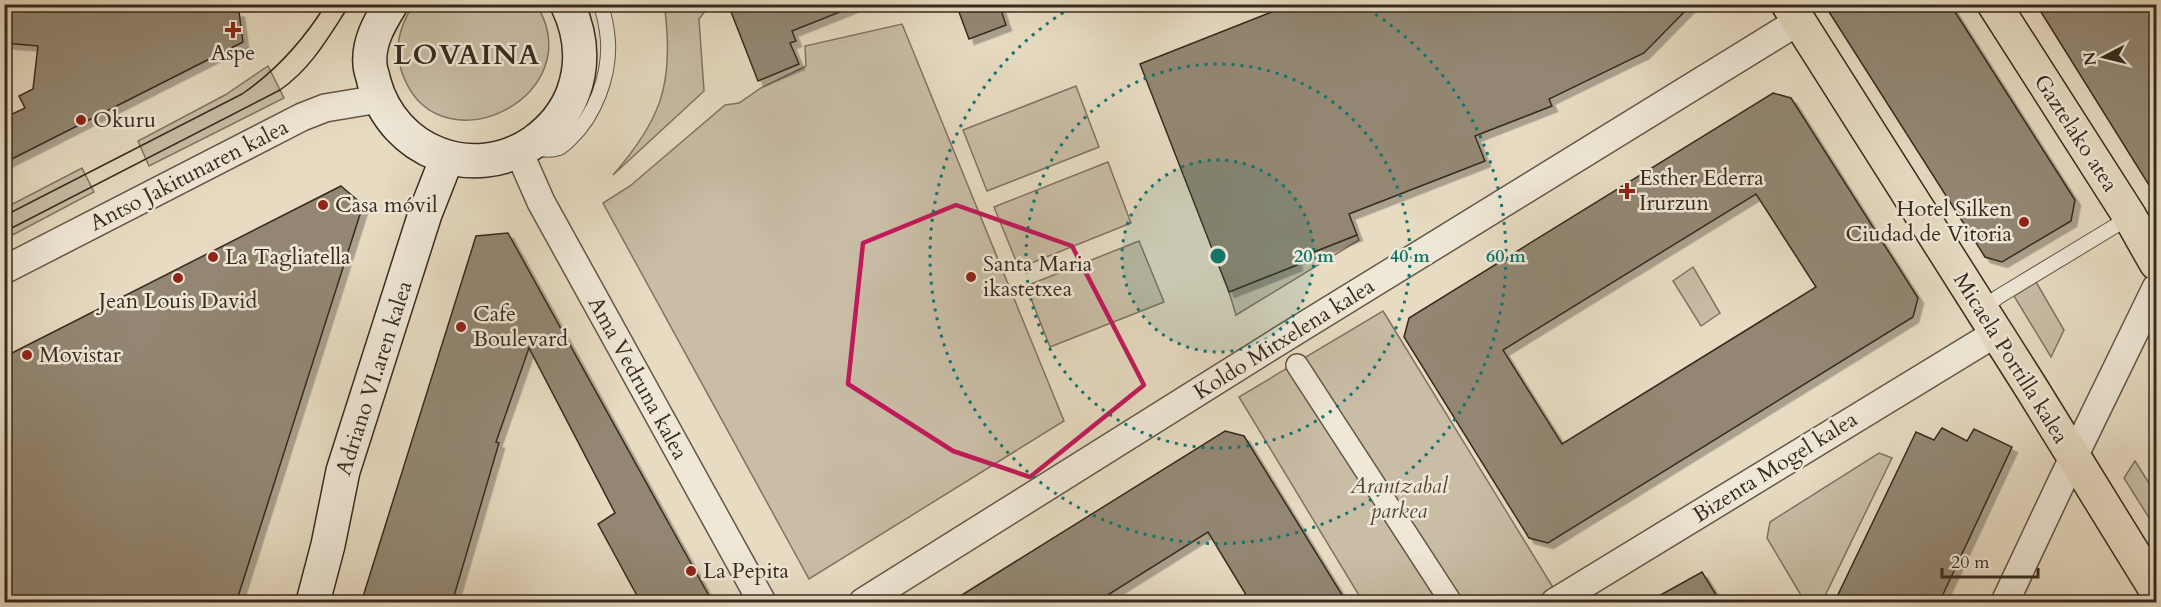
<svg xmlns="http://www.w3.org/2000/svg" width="2161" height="607" viewBox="0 0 2161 607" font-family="Cardo,serif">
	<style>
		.green { fill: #c9bda6; stroke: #807462; stroke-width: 1.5 }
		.building { fill: #938773; stroke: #372b1e; stroke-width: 1.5; fill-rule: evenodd; filter: url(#shadow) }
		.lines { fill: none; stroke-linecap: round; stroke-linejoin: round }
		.service-casing { stroke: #635747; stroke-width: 16 }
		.pedestrian-casing { stroke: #635747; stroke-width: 24 }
		.minor-casing { stroke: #635747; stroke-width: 30 }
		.secondary-casing { stroke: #372b1e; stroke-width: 36 }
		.primary-casing { stroke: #372b1e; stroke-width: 36 }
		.service { stroke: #efe8d7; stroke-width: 14 }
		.pedestrian { stroke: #efe8d7; stroke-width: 21 }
		.minor { stroke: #efe8d7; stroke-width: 27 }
		.secondary { stroke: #efe8d7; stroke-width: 33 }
		.primary { stroke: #e7dbc2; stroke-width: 33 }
		.tram { stroke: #372b1e; stroke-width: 1.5 }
		.marked { fill: none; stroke: #c2185b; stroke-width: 4.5; stroke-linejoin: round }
		.ring { fill: none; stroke: #0f766e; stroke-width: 3; stroke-dasharray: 3 6 }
		.poi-dot { fill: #8f2418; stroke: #efe8d7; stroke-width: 2 }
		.labels { text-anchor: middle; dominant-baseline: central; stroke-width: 5; stroke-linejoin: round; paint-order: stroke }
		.poi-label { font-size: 22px; fill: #372b1e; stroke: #efe8d7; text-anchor: start }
		.street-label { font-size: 22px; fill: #372b1e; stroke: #efe8d7 }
		.park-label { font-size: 22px; font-style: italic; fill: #544839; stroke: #efe8d7 }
		.district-label { font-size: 28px; font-weight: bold; letter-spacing: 1.5px; fill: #372b1e; stroke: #efe8d7 }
		.centre { fill: #0f766e; stroke: #efe8d7; stroke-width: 3 }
		.ring-label { font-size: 18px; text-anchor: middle; font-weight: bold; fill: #0f766e; stroke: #efe8d7; stroke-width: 5; stroke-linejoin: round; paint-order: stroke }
	</style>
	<defs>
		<filter id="shadow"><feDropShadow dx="5.5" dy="5.5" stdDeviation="0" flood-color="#0004"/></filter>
	</defs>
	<rect width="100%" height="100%" fill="#e7dbc2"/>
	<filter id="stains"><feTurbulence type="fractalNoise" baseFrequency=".00333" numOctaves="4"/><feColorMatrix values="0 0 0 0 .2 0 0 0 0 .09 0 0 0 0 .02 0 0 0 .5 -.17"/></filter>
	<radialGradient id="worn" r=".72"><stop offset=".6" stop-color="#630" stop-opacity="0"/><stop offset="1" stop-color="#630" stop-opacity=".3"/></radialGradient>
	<!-- green -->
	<g class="green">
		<path d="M536 4C593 94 443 171 404 78 393 51 398 29 413 5Z"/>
		<path d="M676 5H710L699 19 704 91 613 175C661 120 674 84 665 10Z"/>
		<polygon points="902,24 1064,421 809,579 603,203 630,186 725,105 739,103 761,88 806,66 805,46"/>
		<polygon points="268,66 284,98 149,166 138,141 225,95"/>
		<polygon points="1076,86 1099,147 987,191 963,130"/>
		<polygon points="1108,162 1131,223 1019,268 994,207"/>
		<polygon points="82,168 94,192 5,239 5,208"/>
		<polygon points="1357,235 1359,240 1236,315 1229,292 1297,265 1296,259"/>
		<polygon points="1139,241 1164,302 1050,347 1026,286"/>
		<polygon points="1693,267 1720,313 1701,326 1673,281"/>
		<polygon points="2036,282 2064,330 2051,357 2014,296"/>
		<polygon points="1383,311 1562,602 1363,602 1239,397"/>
		<polygon points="1879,453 1892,458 1822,602 1805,602 1767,538 1770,522"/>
		<polygon points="2135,461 2156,494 2156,529 2124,478"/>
	</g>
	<!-- building -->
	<g class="building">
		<polygon points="4,4 178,4 239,12 243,42 4,163 4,118 25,108 19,96 33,89 38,46 4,43"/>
		<polygon points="728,4 855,4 855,6 792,31 796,41 790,43 799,64 758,81"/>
		<polygon points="956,4 999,4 1006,25 969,39"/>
		<polygon points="1292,4 1692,4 1644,53 1549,99 1552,106 1475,136 1485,161 1349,214 1357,235 1296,259 1297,265 1229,292 1140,64"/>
		<polygon points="1824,4 1950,4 2075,200 2071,221 2002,262 1985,257"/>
		<polygon points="2036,4 2157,4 2157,198"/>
		<path d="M1773 93 1791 98 1918 298 1913 317 1548 543 1529 538 1404 337 1409 318ZM1756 194 1816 287 1562 444 1503 350Z"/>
		<polygon points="341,186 363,205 236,603 4,603 4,357"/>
		<polygon points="508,233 673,531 713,603 641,603 598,524 615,513 529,348 496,442 499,443 452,603 361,603 476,236"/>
		<polygon points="1942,428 1967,441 1974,429 2012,447 1939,603 1834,603 1916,432 1934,440"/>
		<polygon points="1225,431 1244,436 1347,603 1251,603 1208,532 1095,603 949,603"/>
		<polygon points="1702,572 1721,603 1646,603"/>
	</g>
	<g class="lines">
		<!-- service casing -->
		<g class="service-casing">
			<g id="service">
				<path d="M536 148C543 150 551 151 559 148 563 146 567 142 570 139 595 116 610 75 608 41 607 29 605 16 600 4"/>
				<polyline points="1982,310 1998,297 2130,217"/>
			</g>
		</g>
		<!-- pedestrian casing -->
		<g class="pedestrian-casing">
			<polyline id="pedestrian" points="1297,365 1451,602"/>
		</g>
		<!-- minor casing -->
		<g class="minor-casing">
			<g id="minor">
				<polyline points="519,152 541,202 762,602"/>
				<polyline points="4,270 302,117 325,108 379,99"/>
				<polyline points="863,602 1281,340 1799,21"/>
				<polyline points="1555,602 1996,333"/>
				<polyline points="2005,602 2062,481 2156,288"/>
			</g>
		</g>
		<!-- secondary casing -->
		<g class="secondary-casing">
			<g id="secondary">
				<path d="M391 4C380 22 368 42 370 64 370 70 373 76 374 82 393 152 473 184 534 142 552 129 565 114 573 93 584 63 581 33 567 4"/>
				<polyline points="313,602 328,545 343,471 425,214 447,158"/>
			</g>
		</g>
		<!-- primary casing -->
		<g class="primary-casing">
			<g id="primary">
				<polyline points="1788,4 2032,389 2156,590"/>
				<polyline points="1994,4 2130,217 2156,263"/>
			</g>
		</g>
		<!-- service -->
		<use href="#service" class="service"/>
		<!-- pedestrian -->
		<use href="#pedestrian" class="pedestrian"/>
		<!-- minor -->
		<use href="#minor" class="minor"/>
		<!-- secondary -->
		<use href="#secondary" class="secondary"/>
		<!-- primary -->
		<use href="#primary" class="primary"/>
		<!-- tram -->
		<g class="tram">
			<path d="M4 216 242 94C277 70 303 41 326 4"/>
			<path d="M4 232 280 90C312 68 329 36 350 4"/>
		</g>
	</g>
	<!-- marked area -->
	<path class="marked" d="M956 205 1072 246 1144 385 1030 477 953 451 848 384 863 243Z"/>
	<!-- distance rings -->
	<circle cx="1218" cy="256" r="96" fill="#0f766e" fill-opacity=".12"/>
	<g class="ring">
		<circle cx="1218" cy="256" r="96"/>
		<circle cx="1218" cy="256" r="192"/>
		<path d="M1360 5A288 288 0 1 1 1076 5"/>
	</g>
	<!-- markers -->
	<g class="poi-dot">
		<path d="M230 21h6v6h6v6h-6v6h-6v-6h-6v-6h6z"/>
		<circle cx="81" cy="120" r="6"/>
		<path d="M1624 182h6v6h6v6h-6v6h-6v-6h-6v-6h6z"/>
		<circle cx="323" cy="205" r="6"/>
		<circle cx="2024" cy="222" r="6"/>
		<circle cx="213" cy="257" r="6"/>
		<circle cx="971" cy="277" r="6"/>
		<circle cx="178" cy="278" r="6"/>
		<circle cx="461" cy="327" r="6"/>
		<circle cx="27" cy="355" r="6"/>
		<circle cx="691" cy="571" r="6"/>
	</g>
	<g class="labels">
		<!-- poi labels -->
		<g class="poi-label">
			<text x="233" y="53" text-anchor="middle">Aspe</text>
			<text x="93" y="120">Okuru</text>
			<text x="1639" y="178">Esther Ederra<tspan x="1639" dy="25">Irurzun</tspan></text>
			<text x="335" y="205">Casa móvil</text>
			<text x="2012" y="209" text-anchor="end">Hotel Silken<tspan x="2012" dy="25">Ciudad de Vitoria</tspan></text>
			<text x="225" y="257">La Tagliatella</text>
			<text x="983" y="264">Santa Maria<tspan x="983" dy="25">ikastetxea</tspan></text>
			<text x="178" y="301" text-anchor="middle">Jean Louis David</text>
			<text x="473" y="314">Cafe<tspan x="473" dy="25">Boulevard</tspan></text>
			<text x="39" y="355">Movistar</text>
			<text x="703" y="571">La Pepita</text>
		</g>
		<!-- street labels -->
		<g class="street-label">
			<text transform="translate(2076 133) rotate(57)">Gaztelako atea</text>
			<text transform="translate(189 175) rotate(-27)">Antso Jakitunaren kalea</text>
			<text transform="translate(1284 339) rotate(-32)">Koldo Mitxelena kalea</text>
			<text transform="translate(2011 358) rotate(58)">Micaela Portilla kalea</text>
			<text transform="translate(374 378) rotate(-72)">Adriano VI.aren kalea</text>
			<text transform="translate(638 378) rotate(61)">Ama Vedruna kalea</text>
			<text transform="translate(1775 467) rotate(-32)">Bizenta Mogel kalea</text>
		</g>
		<!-- park labels -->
		<g class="park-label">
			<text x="1399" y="486">Arantzabal<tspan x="1399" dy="25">parkea</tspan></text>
		</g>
		<!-- district labels -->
		<g class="district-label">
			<text x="467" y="55">LOVAINA</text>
		</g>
	</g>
	<circle cx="1218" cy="256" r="9" class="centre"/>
	<g class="ring-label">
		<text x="1314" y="262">20 m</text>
		<text x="1410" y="262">40 m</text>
		<text x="1506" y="262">60 m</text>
	</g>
	<!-- margin -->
	<rect width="2161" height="607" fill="none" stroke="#e7dbc2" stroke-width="24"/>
	<rect x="6" y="6" width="2149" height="595" fill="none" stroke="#372b1e" stroke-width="3"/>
	<rect x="12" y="12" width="2137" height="583" fill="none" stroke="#372b1e" stroke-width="1.5"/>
	<!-- north arrow -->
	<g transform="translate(2104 57) rotate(263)" stroke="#efe8d7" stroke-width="4.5" paint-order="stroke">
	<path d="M0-4.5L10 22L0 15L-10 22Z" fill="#372b1e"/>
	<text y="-9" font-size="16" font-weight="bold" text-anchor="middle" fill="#372b1e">N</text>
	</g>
	<!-- scale -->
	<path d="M1942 568v9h96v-9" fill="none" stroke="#372b1e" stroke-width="3"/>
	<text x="1951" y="568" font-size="18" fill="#372b1e" stroke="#efe8d7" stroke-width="4.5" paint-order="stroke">20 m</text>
	<rect width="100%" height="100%" filter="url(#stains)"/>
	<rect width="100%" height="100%" fill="url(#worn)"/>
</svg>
